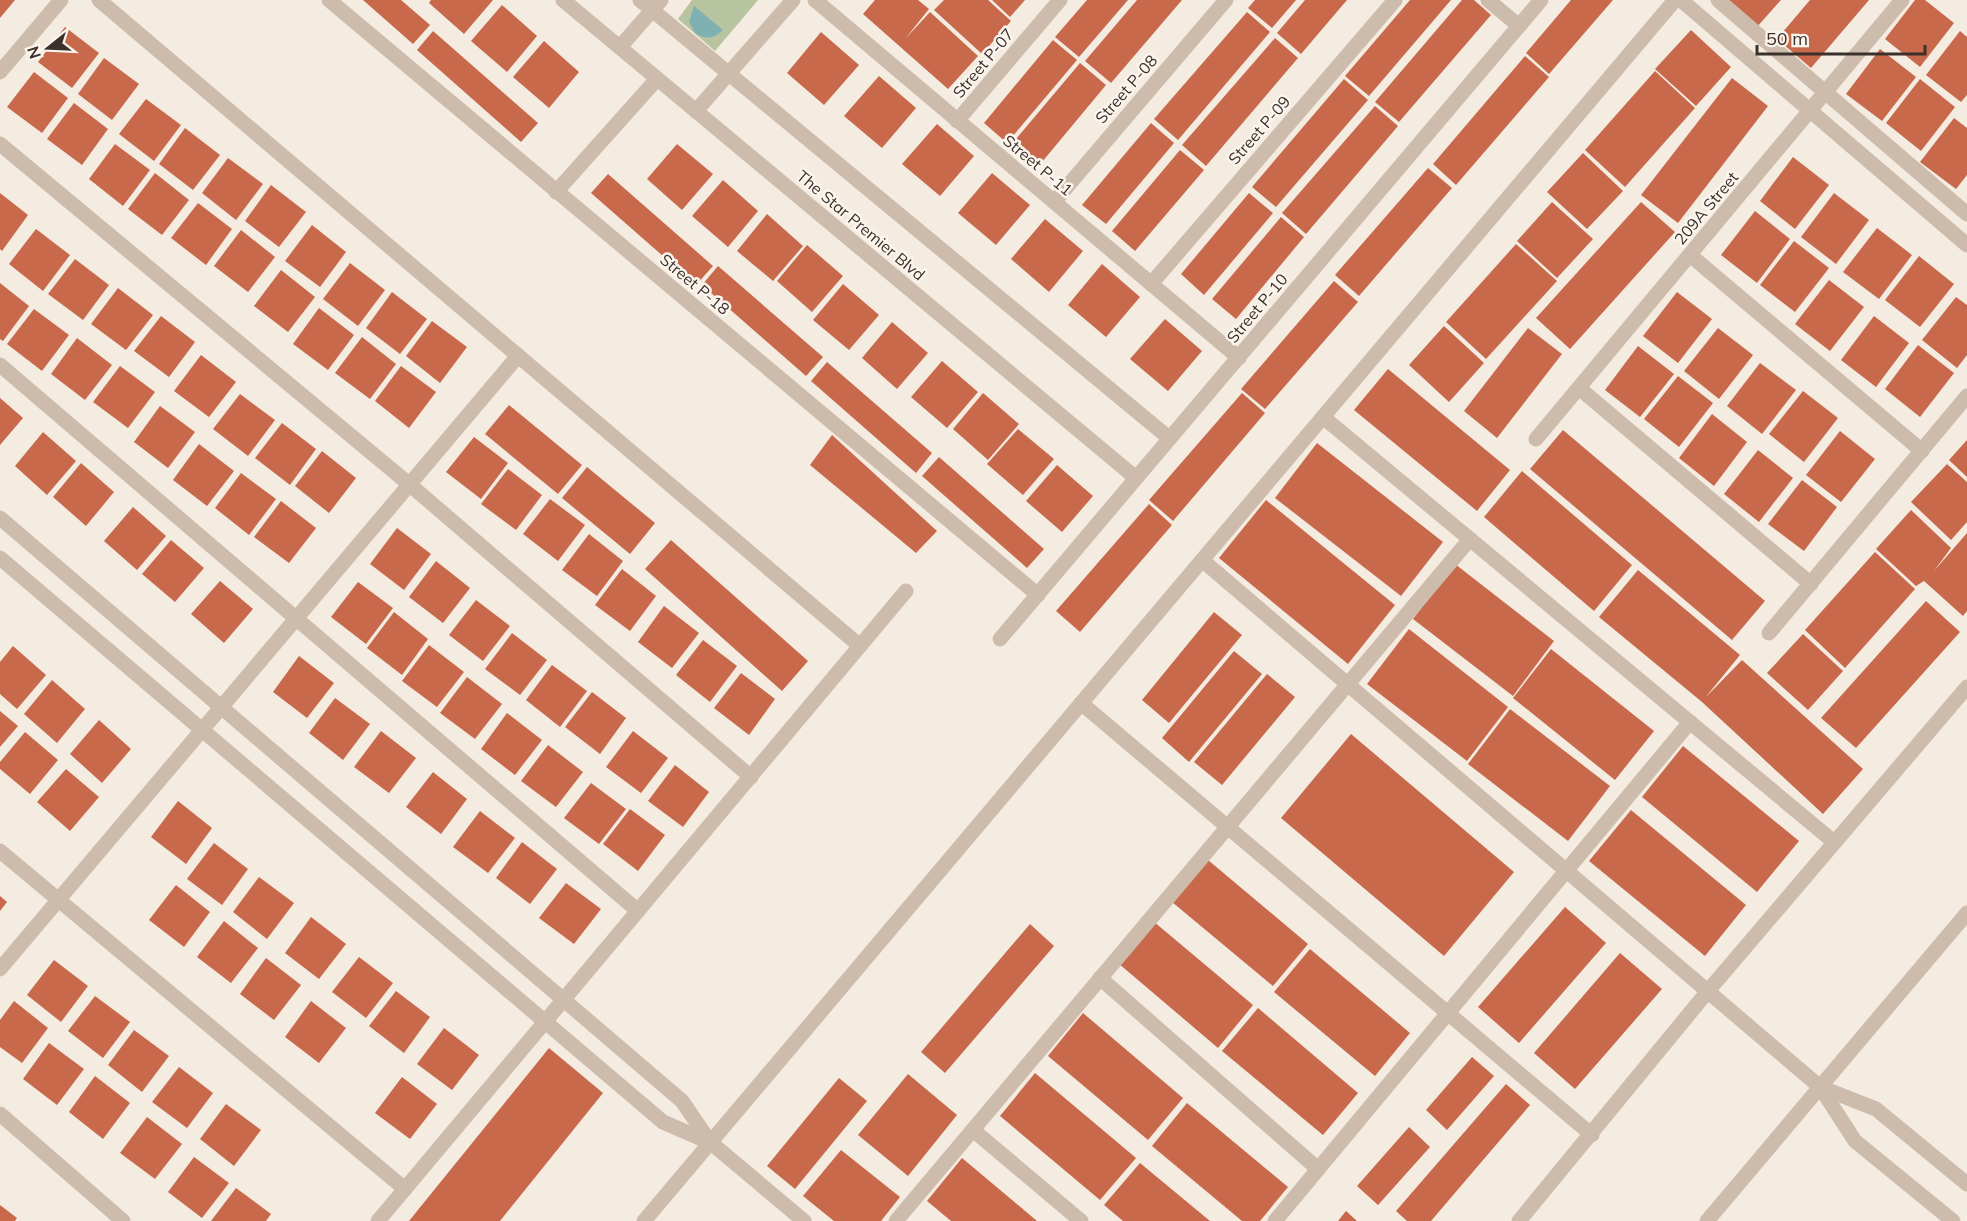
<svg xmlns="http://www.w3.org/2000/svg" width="1967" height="1221" viewBox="0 0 1967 1221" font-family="Mulish,sans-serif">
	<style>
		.green { fill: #b8c4a0 }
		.water { fill: #7fb0b2 }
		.building { fill: #c8694b }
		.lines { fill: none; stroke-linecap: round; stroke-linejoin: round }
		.minor { stroke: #cdbbac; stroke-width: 15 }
		.labels { text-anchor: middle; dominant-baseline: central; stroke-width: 5; stroke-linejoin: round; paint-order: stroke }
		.street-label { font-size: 16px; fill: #3b302b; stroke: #fbf5ee }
	</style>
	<rect width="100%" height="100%" fill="#f4ebe1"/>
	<!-- green -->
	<polygon class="green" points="692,0 758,0 715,51 678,19"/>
	<!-- water -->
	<path class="water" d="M694 6 723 30C714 39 705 40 695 33L689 22Z"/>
	<!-- building -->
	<g class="building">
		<polygon points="0,0 15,0 0,18"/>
		<polygon points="363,0 401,0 430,25 413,44"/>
		<polygon points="431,0 493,0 464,34 429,3"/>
		<polygon points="875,0 918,0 929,9 905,39 930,12 978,56 948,89 863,14"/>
		<polygon points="944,0 988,0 1011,21 982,54 934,10"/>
		<polygon points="992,0 1025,0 1010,17"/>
		<polygon points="1087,0 1128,0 1079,57 1055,37"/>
		<polygon points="1137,0 1182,0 1111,83 1085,61"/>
		<polygon points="1255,0 1296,0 1272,28 1248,8"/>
		<polygon points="1305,0 1347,0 1301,54 1277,33"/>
		<polygon points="1410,0 1451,0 1369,96 1345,76"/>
		<polygon points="1462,0 1474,0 1491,15 1399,122 1375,102"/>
		<polygon points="1571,0 1613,0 1549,74 1526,53"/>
		<polygon points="1726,0 1781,0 1756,28"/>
		<polygon points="1810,0 1869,0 1811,68 1777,39"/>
		<polygon points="1915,0 1925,0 1954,23 1920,67 1885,39"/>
		<polygon points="502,5 537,36 507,72 471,41"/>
		<polygon points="1247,12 1270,32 1178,140 1154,119"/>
		<polygon points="65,27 99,53 72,88 38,62"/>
		<polygon points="1691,30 1731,67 1696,106 1655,69"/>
		<polygon points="433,31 538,123 521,142 417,50"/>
		<polygon points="1960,31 1967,37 1967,95 1961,102 1926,75"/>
		<polygon points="821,32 859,65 824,105 787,73"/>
		<polygon points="1275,38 1298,58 1206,166 1182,145"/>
		<polygon points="1053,40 1077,60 1007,143 984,123"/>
		<polygon points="544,41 579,72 549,108 513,77"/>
		<polygon points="1880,49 1916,77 1882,121 1846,94"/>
		<polygon points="1525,56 1549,77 1456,185 1433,164"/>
		<polygon points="104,58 139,84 112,120 78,94"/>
		<polygon points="1080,63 1106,85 1037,168 1011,145"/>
		<polygon points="1655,71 1695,108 1625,187 1585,150"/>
		<polygon points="34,72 68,98 42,133 7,107"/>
		<polygon points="879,76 916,108 882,148 844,116"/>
		<polygon points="1732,78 1768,106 1678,223 1641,195"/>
		<polygon points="1344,79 1368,100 1276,207 1252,187"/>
		<polygon points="1920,79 1955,107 1921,151 1886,123"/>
		<polygon points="146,99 181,125 154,161 119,134"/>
		<polygon points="74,103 108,129 82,165 47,139"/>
		<polygon points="1375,106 1398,126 1306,234 1282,213"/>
		<polygon points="1954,118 1967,128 1967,175 1956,189 1920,162"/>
		<polygon points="1151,123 1174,143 1106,224 1082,205"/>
		<polygon points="937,124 974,156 940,196 902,164"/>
		<polygon points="185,128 220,155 193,190 159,164"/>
		<polygon points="115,144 150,170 123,206 89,179"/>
		<polygon points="677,144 713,174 682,210 647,179"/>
		<polygon points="1180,150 1204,170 1135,251 1112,231"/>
		<polygon points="1583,153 1623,191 1587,229 1547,192"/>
		<polygon points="1793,157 1829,185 1795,229 1760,201"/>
		<polygon points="228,158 263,184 236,220 202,193"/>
		<polygon points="1428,168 1452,188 1359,296 1335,275"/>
		<polygon points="155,173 189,200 162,235 128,209"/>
		<polygon points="992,173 1030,205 996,245 958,213"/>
		<polygon points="608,174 713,266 696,285 591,193"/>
		<polygon points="723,180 758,211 728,247 692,216"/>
		<polygon points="271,185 306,212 279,247 245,221"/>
		<polygon points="0,193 28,215 2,251 0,249"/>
		<polygon points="1249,193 1273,213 1204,295 1181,274"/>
		<polygon points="1834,193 1869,220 1836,264 1801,237"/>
		<polygon points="1552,202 1593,239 1557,278 1517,241"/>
		<polygon points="1641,202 1675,232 1570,349 1536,318"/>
		<polygon points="198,203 232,229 206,265 171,238"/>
		<polygon points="1755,211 1790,239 1757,283 1721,255"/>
		<polygon points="767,214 803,246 773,281 737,251"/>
		<polygon points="1281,217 1304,237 1236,319 1212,299"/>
		<polygon points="1045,219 1083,251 1049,292 1011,259"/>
		<polygon points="312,225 346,252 320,287 285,261"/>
		<polygon points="1877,228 1912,255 1879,299 1843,272"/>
		<polygon points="36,229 70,255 43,291 9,264"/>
		<polygon points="241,230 275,257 248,292 214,266"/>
		<polygon points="1794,241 1829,268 1795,312 1760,285"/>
		<polygon points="1516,244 1557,281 1486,359 1446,322"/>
		<polygon points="807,245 843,276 812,312 777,281"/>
		<polygon points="1919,256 1954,284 1920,327 1885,300"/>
		<polygon points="75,259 109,285 83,320 48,294"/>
		<polygon points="350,263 385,290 358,326 323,299"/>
		<polygon points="1102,264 1140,297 1106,337 1068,305"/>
		<polygon points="718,266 823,357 806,376 702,285"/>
		<polygon points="281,270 315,297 288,332 254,306"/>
		<polygon points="1829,280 1864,307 1830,351 1795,324"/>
		<polygon points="1334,281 1358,302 1265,409 1241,389"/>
		<polygon points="0,283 29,306 3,341 0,339"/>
		<polygon points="843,284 879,315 849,350 813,320"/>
		<polygon points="118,288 153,315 126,350 91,324"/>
		<polygon points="392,292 427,319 400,354 366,328"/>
		<polygon points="1677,292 1712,319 1678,363 1643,336"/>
		<polygon points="1956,297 1967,305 1967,355 1957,368 1922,340"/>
		<polygon points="319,308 354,335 328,370 293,344"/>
		<polygon points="34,309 69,335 42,371 7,344"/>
		<polygon points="161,316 195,342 169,377 134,351"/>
		<polygon points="1874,316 1909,343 1876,387 1841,360"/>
		<polygon points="1165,319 1202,351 1168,391 1130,359"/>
		<polygon points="432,321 467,347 440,383 406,356"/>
		<polygon points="892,322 928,353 897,389 862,358"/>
		<polygon points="1444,326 1484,363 1449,402 1409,365"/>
		<polygon points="1528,328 1562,354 1497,438 1464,411"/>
		<polygon points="1718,328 1753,355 1719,399 1684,371"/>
		<polygon points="362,337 396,364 370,399 335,373"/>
		<polygon points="77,338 112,365 85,400 51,374"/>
		<polygon points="1918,345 1954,373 1920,417 1885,389"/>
		<polygon points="1638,346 1674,374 1640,417 1605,390"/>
		<polygon points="201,355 236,382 209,417 174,391"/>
		<polygon points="942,361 978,392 947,428 911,397"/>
		<polygon points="827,362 932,453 916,473 811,381"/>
		<polygon points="1760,363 1796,390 1762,434 1727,406"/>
		<polygon points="120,366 155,392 128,428 93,402"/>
		<polygon points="401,366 436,392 409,428 375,401"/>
		<polygon points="1388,369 1510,470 1477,511 1354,410"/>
		<polygon points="1678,376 1713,403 1679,447 1644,419"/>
		<polygon points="1803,391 1838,418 1804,462 1769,434"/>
		<polygon points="983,393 1019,424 988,460 953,429"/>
		<polygon points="1242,393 1265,413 1173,521 1149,500"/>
		<polygon points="240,394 275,420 248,456 213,429"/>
		<polygon points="0,398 23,418 0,445"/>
		<polygon points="509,405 582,465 558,494 485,434"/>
		<polygon points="160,406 195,432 168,468 134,442"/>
		<polygon points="1712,414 1747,442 1714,486 1679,458"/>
		<polygon points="282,423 316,449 290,485 255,458"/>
		<polygon points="1018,429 1054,459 1023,495 987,464"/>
		<polygon points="1563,430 1765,601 1732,640 1530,469"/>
		<polygon points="1840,431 1875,459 1841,502 1806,475"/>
		<polygon points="43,432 76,461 47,495 15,466"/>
		<polygon points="832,435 937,531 916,553 810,465"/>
		<polygon points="474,437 508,463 481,499 446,472"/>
		<polygon points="1967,440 1967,477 1949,460"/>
		<polygon points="1317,443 1443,542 1401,596 1275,498"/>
		<polygon points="199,444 234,471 207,506 173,480"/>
		<polygon points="1758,450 1793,478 1759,522 1724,494"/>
		<polygon points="322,451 356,478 329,513 295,486"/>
		<polygon points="939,457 1044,549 1027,568 922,476"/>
		<polygon points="81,463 114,492 86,526 53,497"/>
		<polygon points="1947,464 1967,482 1967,522 1951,540 1911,502"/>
		<polygon points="1057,465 1093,496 1062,532 1026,501"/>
		<polygon points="587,467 655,523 630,554 562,498"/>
		<polygon points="508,469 542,495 516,530 481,504"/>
		<polygon points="1522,471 1632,565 1594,611 1484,517"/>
		<polygon points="241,473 276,499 249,535 215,508"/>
		<polygon points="1802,480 1837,507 1804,551 1768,524"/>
		<polygon points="550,499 585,525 558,561 523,534"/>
		<polygon points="1266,500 1395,605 1348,664 1219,558"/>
		<polygon points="281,501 316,528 289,563 254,537"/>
		<polygon points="1149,504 1172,525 1080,632 1056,611"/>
		<polygon points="133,507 166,536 137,570 104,541"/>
		<polygon points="1911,510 1951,548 1934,571 1967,533 1967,611 1963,616 1924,581 1916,586 1876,549"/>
		<polygon points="397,528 431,554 404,590 370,564"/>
		<polygon points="589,534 623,561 597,596 562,570"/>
		<polygon points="171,540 204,568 175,602 142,574"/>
		<polygon points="671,540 808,661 782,691 645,569"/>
		<polygon points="1875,552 1915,589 1845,668 1805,630"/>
		<polygon points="436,561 470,588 443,623 409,597"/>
		<polygon points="1455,564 1554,641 1513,696 1413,619"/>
		<polygon points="622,569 656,596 630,631 595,605"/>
		<polygon points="1638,570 1740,655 1705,698 1742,660 1863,769 1823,814 1702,702 1599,617"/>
		<polygon points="220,581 253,609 224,643 191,614"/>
		<polygon points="358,582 393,608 366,644 331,617"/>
		<polygon points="476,600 510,626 483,661 449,635"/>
		<polygon points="1926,601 1960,632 1856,748 1821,718"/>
		<polygon points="664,606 699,633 672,668 638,642"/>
		<polygon points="394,612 428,639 402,675 367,648"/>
		<polygon points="1214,612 1242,635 1169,723 1142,700"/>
		<polygon points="1409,629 1508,707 1467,761 1367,684"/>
		<polygon points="512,633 547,660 520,695 485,669"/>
		<polygon points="1803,634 1843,671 1808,710 1767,673"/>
		<polygon points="703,640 737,666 710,702 676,675"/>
		<polygon points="429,645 464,672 437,707 402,681"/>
		<polygon points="13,646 46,675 17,709 0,694 0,662"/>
		<polygon points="1551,649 1654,731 1615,780 1513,698"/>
		<polygon points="1234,651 1262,674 1189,762 1162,738"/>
		<polygon points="299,656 334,683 307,718 273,692"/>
		<polygon points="552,665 587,691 560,727 526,700"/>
		<polygon points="741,673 775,699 749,735 714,708"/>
		<polygon points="1267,674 1295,697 1222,785 1194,762"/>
		<polygon points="467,677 502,704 475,739 440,713"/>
		<polygon points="52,680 85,709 57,743 24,714"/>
		<polygon points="592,692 626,718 600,754 565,727"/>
		<polygon points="335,698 370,724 343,760 309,733"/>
		<polygon points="1510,709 1610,786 1568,841 1468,764"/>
		<polygon points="0,711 18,726 0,747"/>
		<polygon points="507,713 542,740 515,775 481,749"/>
		<polygon points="99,720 131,749 102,783 70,754"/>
		<polygon points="381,731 416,758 389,793 354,767"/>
		<polygon points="633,731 668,758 641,793 606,767"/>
		<polygon points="25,732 58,760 30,794 0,769 0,762"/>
		<polygon points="1351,734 1514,872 1444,956 1281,818"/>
		<polygon points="548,745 583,772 556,807 521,781"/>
		<polygon points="1683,746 1799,841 1757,892 1642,797"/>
		<polygon points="675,765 709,792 683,827 648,801"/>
		<polygon points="66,769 99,797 70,831 37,802"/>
		<polygon points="433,772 467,799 441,834 406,807"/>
		<polygon points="591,783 626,809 599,844 564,818"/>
		<polygon points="178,801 212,828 186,864 151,837"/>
		<polygon points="630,809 665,835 638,871 603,844"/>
		<polygon points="1631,810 1746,905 1705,956 1589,861"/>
		<polygon points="480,811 515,838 488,873 453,847"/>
		<polygon points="522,842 557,869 530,904 496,878"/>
		<polygon points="214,843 248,869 222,905 187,879"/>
		<polygon points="1208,860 1308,944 1273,986 1172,902"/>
		<polygon points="259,877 294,903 267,939 233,912"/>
		<polygon points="566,883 601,909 574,944 539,918"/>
		<polygon points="176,885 210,912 184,947 149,920"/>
		<polygon points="0,896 7,902 0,911"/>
		<polygon points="1565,907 1606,943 1519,1043 1478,1007"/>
		<polygon points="311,917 346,944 319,979 285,953"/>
		<polygon points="224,921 258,948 231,983 197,957"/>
		<polygon points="1153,921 1253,1005 1218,1048 1118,963"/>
		<polygon points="1030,924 1054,946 945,1073 921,1052"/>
		<polygon points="1310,949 1410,1033 1375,1076 1274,992"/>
		<polygon points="1620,953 1662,989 1575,1089 1534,1053"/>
		<polygon points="359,957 393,983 366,1018 332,992"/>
		<polygon points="266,958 301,985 274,1020 240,994"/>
		<polygon points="54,960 88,986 61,1022 27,995"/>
		<polygon points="396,991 430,1017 404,1053 369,1026"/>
		<polygon points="95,996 130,1022 103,1058 68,1031"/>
		<polygon points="14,1001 48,1028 22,1063 0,1047 0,1020"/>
		<polygon points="311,1001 346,1028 319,1063 285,1037"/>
		<polygon points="1258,1008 1358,1093 1323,1135 1222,1051"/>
		<polygon points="1083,1013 1183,1098 1148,1140 1048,1056"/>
		<polygon points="444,1028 479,1055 452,1090 417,1064"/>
		<polygon points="134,1030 169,1056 142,1092 108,1065"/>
		<polygon points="49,1043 84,1069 57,1105 23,1079"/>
		<polygon points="549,1048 603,1093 500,1221 409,1221"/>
		<polygon points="1472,1057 1494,1076 1447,1130 1426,1110"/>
		<polygon points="179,1067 213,1093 187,1128 152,1102"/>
		<polygon points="1035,1073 1136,1158 1100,1200 1000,1116"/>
		<polygon points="908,1074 957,1115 908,1176 858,1135"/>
		<polygon points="95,1076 130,1103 103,1139 69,1112"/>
		<polygon points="402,1077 437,1104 410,1139 375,1113"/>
		<polygon points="839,1078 867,1101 795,1189 767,1166"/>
		<polygon points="1506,1084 1530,1105 1431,1221 1407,1221 1396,1211"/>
		<polygon points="1187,1103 1288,1187 1260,1221 1242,1221 1152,1146"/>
		<polygon points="226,1104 261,1130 234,1166 200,1139"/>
		<polygon points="147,1117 182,1144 155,1179 120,1153"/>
		<polygon points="1409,1127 1430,1147 1378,1205 1357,1186"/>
		<polygon points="841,1150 900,1197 881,1221 834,1221 803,1196"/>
		<polygon points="194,1157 229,1183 202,1218 168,1192"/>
		<polygon points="962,1158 1037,1221 951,1221 927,1201"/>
		<polygon points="1140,1163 1210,1221 1123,1221 1104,1205"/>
		<polygon points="236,1188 271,1214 266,1221 211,1221"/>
		<polygon points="0,1205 17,1218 15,1221 0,1221"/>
		<polygon points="1346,1211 1357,1221 1338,1221"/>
	</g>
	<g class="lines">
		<!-- minor -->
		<g class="minor">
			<polyline points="99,0 860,646"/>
			<polyline points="329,0 1038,595"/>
			<polyline points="563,0 1136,478"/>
			<polyline points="640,0 1169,438"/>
			<polyline points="815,0 1239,358"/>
			<polyline points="1488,0 1519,26"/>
			<polyline points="1681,0 1967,245"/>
			<polyline points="1718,0 1967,214"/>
			<polyline points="620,47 661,0"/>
			<polyline points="0,72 61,0"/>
			<polyline points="696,111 793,0"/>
			<polyline points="957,121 1060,0"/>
			<polyline points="0,144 409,484 751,777"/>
			<polyline points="556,192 657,79"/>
			<polyline points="1054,202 1226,0"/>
			<polyline points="1690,255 1922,451"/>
			<polyline points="1151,284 1395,0"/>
			<polyline points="0,365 638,911"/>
			<polyline points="1579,388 1811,584"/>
			<polyline points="1323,417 1834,842"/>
			<polyline points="1536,439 1902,0"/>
			<polyline points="0,518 682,1101 710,1142 804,1221"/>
			<polyline points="0,558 663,1122 709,1142"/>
			<polyline points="1202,560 1820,1087 1855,1141 1953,1221"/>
			<polyline points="1769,633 1967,396"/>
			<polyline points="1000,639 1541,0"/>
			<polyline points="1081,703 1592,1135"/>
			<polyline points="0,851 405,1189"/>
			<polyline points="0,969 518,356"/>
			<polyline points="1100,978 1318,1169"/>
			<polyline points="1820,1087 1876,1109 1967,1184"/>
			<polyline points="0,1114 123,1221"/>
			<polyline points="973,1130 1081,1221"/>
			<polyline points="378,1221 906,591"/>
			<polyline points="644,1221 1675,0"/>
			<polyline points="896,1221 1470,539"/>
			<polyline points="1275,1221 1690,722"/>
			<polyline points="1519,1221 1708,991 1967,687"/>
			<polyline points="1707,1221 1967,913"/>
		</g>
	</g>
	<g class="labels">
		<!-- street labels -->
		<g class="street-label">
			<text transform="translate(983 63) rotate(-50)">Street P-07</text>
			<text transform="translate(1126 89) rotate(-49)">Street P-08</text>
			<text transform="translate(1259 130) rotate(-49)">Street P-09</text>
			<text transform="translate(1038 165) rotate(40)">Street P-11</text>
			<text transform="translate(1706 208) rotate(-50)">209A Street</text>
			<text transform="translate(861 225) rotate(40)">The Star Premier Blvd</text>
			<text transform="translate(695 284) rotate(40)">Street P-18</text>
			<text transform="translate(1257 308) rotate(-50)">Street P-10</text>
		</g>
	</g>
	<!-- north arrow -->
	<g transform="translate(48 48) rotate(252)" stroke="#fbf5ee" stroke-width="4.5" paint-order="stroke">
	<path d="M0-4.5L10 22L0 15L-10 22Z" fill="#3b302b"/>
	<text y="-9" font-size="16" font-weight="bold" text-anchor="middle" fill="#3b302b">N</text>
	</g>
	<!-- scale -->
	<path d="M1757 45v9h168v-9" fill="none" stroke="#3b302b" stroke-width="3"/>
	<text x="1766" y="45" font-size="18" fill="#3b302b" stroke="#fbf5ee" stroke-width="4.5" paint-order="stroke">50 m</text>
</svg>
